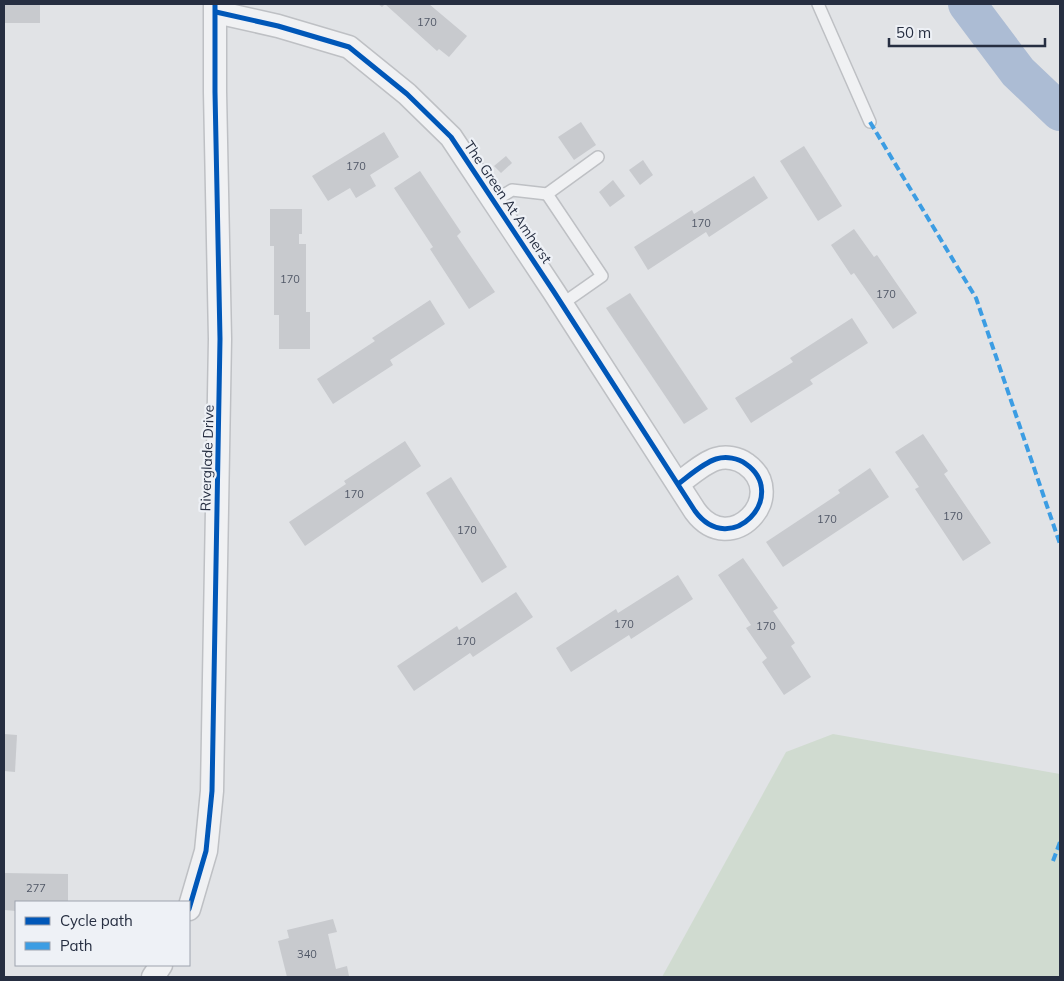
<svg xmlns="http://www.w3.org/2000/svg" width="1064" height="981" viewBox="0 0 1064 981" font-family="Mulish,sans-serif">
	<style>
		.green { fill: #d0dbd0 }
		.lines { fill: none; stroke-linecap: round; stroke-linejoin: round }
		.river { stroke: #acbcd4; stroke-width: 38 }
		.building { fill: #c8cace }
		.service-casing { stroke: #bec0c4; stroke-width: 14 }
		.minor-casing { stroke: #bec0c4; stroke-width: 25 }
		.service { stroke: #f0f1f3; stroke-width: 11 }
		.minor { stroke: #f0f1f3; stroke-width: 22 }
		.quiet { stroke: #3c9de3; stroke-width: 4; stroke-dasharray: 8 4; stroke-linecap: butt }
		.cycleway-casing { stroke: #eef1f6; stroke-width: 8 }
		.cycleway { stroke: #0057b8; stroke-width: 5 }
		.labels { text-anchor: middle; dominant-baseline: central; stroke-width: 4.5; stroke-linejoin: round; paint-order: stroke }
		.number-label { font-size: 11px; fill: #505766 }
		.street-label { font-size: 14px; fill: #262e41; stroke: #eef1f6 }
	</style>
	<rect width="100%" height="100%" fill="#e1e3e6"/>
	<!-- green -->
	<polygon class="green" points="833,734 1060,774 1060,977 662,977 786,752"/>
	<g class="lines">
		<!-- river -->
		<polyline class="river" points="967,4 1018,72 1060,112"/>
	</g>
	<!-- building -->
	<g class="building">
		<rect x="4" y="4" width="36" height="19"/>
		<polygon points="378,4 429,4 467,36 449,57 439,49 437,51 385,4 382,7"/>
		<polygon points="581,122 596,145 574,160 558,137"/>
		<polygon points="384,132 399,157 370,175 376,186 356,198 350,188 328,201 312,176"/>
		<polygon points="804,146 842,206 818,221 780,161"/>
		<polygon points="506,156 512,163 501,173 494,166"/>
		<polygon points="643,160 653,175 640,185 629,170"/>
		<polygon points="420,171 461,232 457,236 495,292 469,309 430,249 433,247 394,188"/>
		<polygon points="754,176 768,198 709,237 706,232 648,270 634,247 692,210 694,214"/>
		<polygon points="613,180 625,196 610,207 599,192"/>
		<polygon points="270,209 302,209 302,234 299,234 299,244 306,244 306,312 310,312 310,349 279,349 279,315 274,315 274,246 270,246"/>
		<polygon points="854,229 874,257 877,255 917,313 893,329 854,273 851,275 831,245"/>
		<polygon points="630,293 708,409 684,424 606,308"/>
		<polygon points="430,300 445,324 390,360 393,365 333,404 317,379 375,341 372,338"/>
		<polygon points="852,318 868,343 810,380 813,384 751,423 735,398 793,362 790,358"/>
		<polygon points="923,434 948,471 944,474 991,543 963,561 915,489 919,487 895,452"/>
		<polygon points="405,441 421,466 305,546 289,522 346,484 344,481"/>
		<polygon points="870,468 889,497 783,567 766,542 840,493 838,490"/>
		<polygon points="451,477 507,567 482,583 426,493"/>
		<polygon points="743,558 778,608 773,611 795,643 791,646 811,677 784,695 762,662 767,658 746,628 751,625 718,575"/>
		<polygon points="678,575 693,599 631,639 629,635 571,672 556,648 616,609 618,613"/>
		<polygon points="516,592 533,617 473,657 470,653 414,691 397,666 457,626 459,630"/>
		<polygon points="4,734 17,735 15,772 4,771"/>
		<polygon points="4,873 68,874 68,902 16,902 16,911 4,910"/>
		<polygon points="333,919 337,932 328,934 336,969 347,966 349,976 287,977 278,941 289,938 287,930"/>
	</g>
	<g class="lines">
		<!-- service casing -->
		<g class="service-casing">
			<g id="service">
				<polyline points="818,4 870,122"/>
				<polyline points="494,201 512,190 547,194"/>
				<polyline points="562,304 602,276 547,194 598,157"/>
			</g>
		</g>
		<!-- minor casing -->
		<g class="minor-casing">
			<g id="minor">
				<path d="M216 12 278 26 349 47 407 94 451 137 554 292 695 511C731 560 790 495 746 464 738 458 726 456 716 459 703 463 689 476 678 484"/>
				<polyline points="189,909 206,851 212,791 220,339 215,92 215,4"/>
				<polyline points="153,977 161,965"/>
			</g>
		</g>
		<!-- service -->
		<use href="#service" class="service"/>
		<!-- minor -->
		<use href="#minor" class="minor"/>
		<!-- quiet -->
		<g class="quiet">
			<polyline points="870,122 976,298 1060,544"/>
			<polyline points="1053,861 1060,842"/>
		</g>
		<!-- cycleway casing -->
		<g class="cycleway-casing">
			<g id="cycleway">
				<path d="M216 12 278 26 349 47 407 94 451 137 554 292 695 511C731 560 790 495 746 464 738 458 726 456 716 459 703 463 689 476 678 484"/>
				<polyline points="189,909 206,851 212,791 220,339 215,92 215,5"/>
			</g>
		</g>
		<!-- cycleway -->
		<use href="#cycleway" class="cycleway"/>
	</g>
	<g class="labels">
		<!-- number labels -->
		<g class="number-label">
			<text x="427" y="22">170</text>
			<text x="356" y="166">170</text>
			<text x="701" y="223">170</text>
			<text x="290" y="279">170</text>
			<text x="886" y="294">170</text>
			<text x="354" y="494">170</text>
			<text x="953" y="516">170</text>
			<text x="827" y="519">170</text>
			<text x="467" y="530">170</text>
			<text x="624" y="624">170</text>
			<text x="766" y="626">170</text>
			<text x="466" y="641">170</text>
			<text x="36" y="888">277</text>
			<text x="307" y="954">340</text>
		</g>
		<!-- street labels -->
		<g class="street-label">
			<text transform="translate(508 202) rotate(56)">The Green At Amherst</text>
			<text transform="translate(207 458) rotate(-88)">Riverglade Drive</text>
		</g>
	</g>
	<!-- border -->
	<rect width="1064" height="981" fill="none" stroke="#262e41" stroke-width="10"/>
	<!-- legend -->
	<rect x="15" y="901" width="175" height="65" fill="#eef1f6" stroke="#9ea3ae"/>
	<rect x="25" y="917" width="25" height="8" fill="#0057b8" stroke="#9ea3ae"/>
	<text x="60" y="926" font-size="15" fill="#262e41">Cycle path</text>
	<rect x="25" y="942" width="25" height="8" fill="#3c9de3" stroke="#9ea3ae"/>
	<text x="60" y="951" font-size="15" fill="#262e41">Path</text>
	<!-- scale -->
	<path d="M889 38v8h156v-8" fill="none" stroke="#262e41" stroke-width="2.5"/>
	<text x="896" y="38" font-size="15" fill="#262e41" stroke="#eef1f6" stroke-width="4" paint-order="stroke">50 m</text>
</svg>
